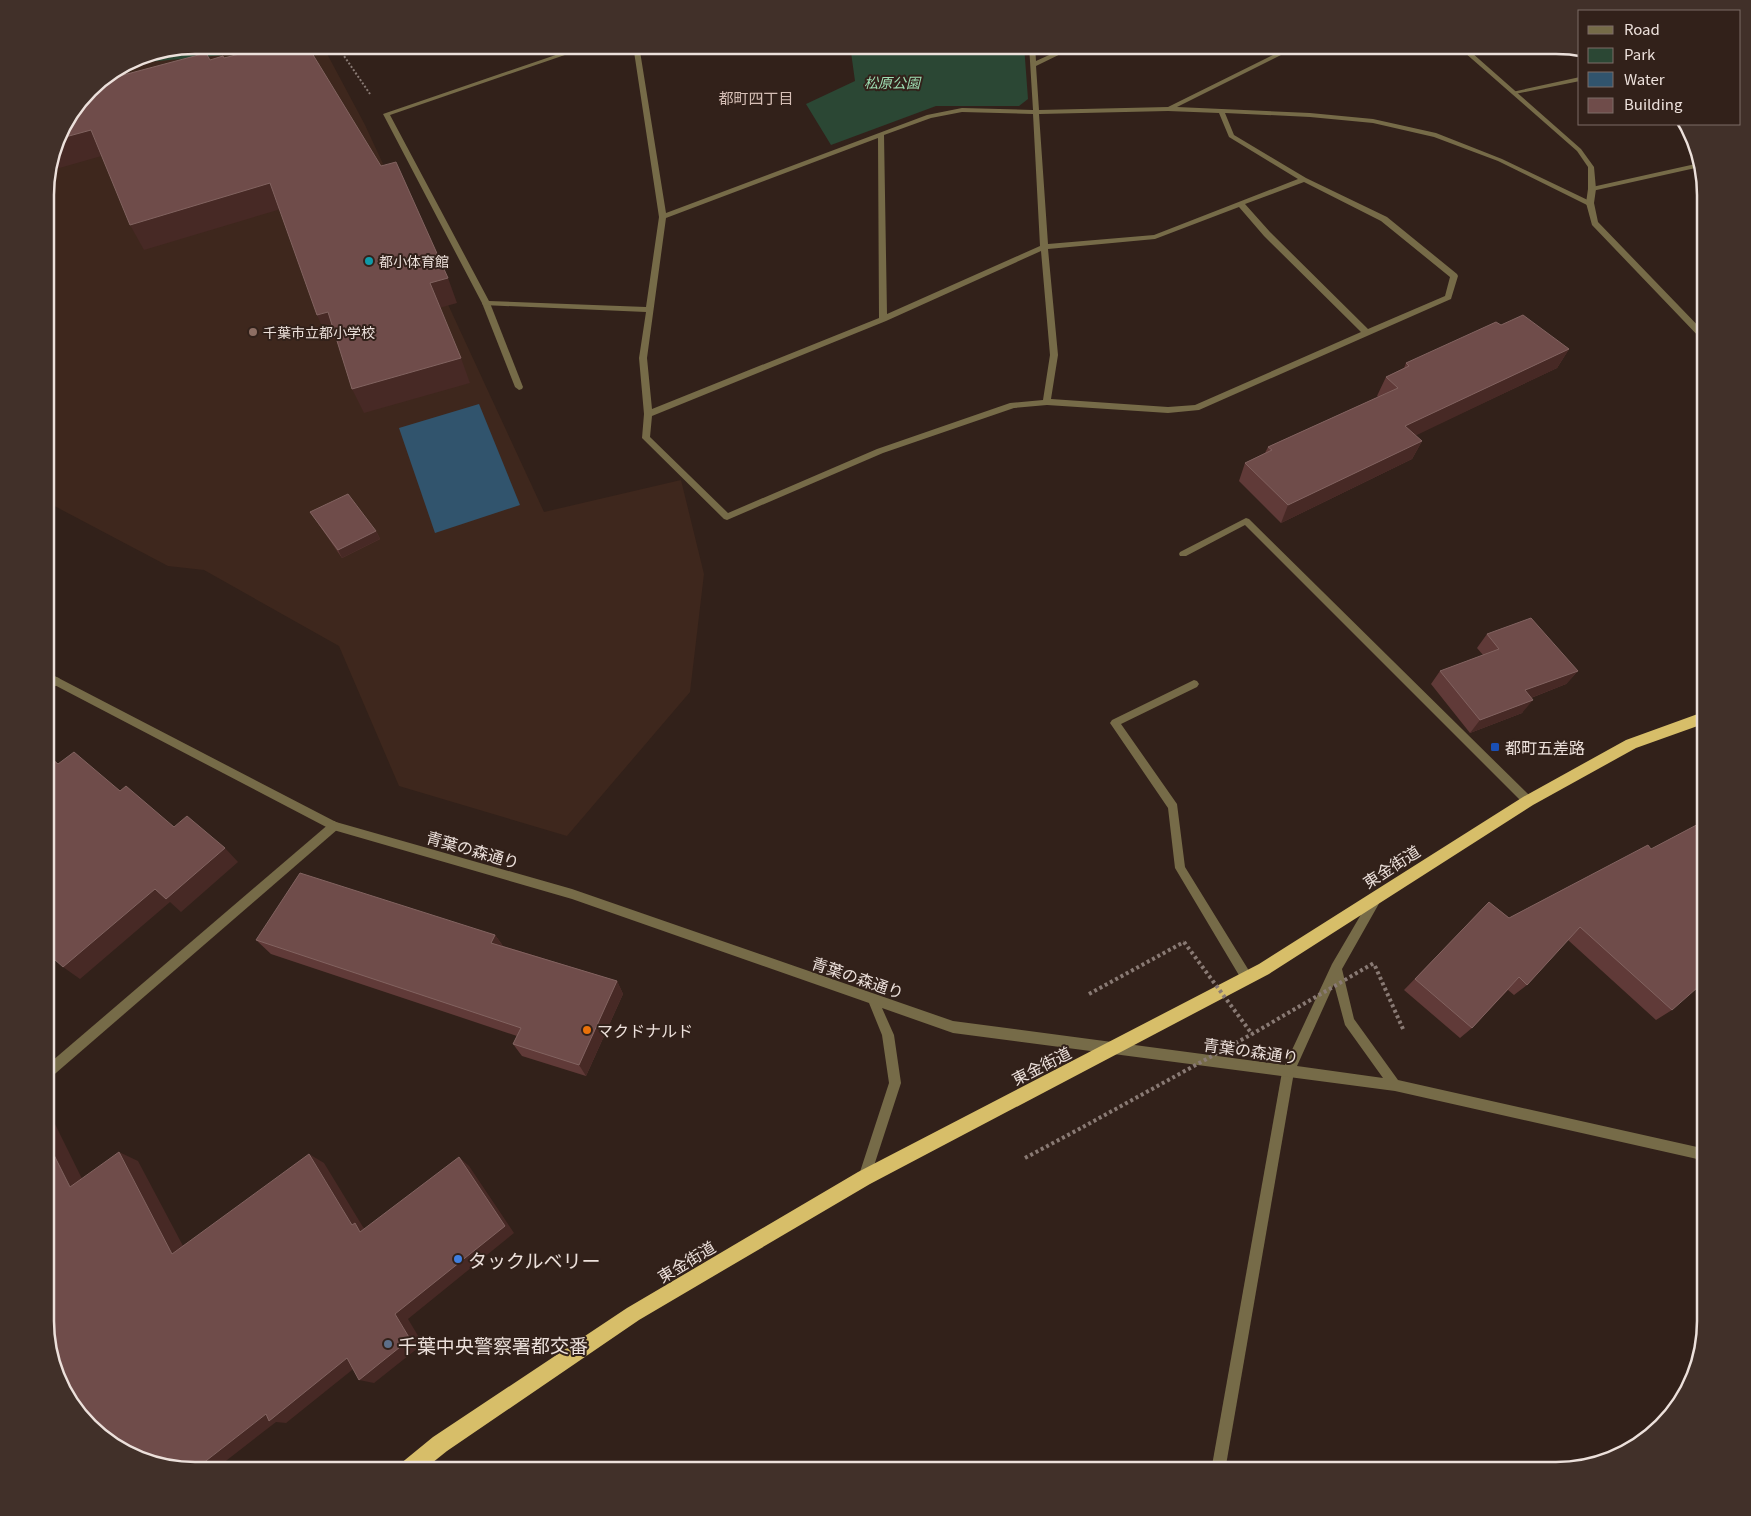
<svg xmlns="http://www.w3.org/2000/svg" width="1751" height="1516" viewBox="0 0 1751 1516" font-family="Georgia,'Noto Sans JP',serif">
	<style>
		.built { fill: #3e271d }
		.green { fill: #2b4734 }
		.water { fill: #31546d }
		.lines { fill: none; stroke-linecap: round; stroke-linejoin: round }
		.path-far1 { stroke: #897a74; stroke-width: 2; stroke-dasharray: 2 2; stroke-linecap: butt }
		.path { stroke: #897a74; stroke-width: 4; stroke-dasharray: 3 3; stroke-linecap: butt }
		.service { fill: #766b48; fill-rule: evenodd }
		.minor { fill: #766b48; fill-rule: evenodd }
		.tertiary { fill: #766b48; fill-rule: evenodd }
		.trunk { fill: #d7be69; fill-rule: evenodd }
		.path-bridge { stroke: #897a74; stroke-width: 4; stroke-dasharray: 3 3; stroke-linecap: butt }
		.wall { fill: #603a38 }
		.shaded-wall { fill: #472925 }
		.building { fill: #6f4c4a; stroke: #826360 }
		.culture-dot { fill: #0f9aa8; stroke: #32211a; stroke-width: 2 }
		.education-dot { fill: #8d6e63; stroke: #32211a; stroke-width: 2 }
		.transit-dot { fill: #1a4fb4; stroke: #32211a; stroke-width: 2 }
		.food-dot { fill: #e8710a; stroke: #32211a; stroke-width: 2 }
		.shop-dot { fill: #3f7fe0; stroke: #32211a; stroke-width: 2 }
		.service-dot { fill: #5c6f8a; stroke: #32211a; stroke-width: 2 }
		.labels { text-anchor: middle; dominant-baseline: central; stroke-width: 4; stroke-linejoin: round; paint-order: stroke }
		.far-park-label { font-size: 14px; font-style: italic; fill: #9edeb3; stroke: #32211a }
		.far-poi-label { font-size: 14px; fill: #ece0db; stroke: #32211a; text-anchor: start }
		.far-neighbourhood-label { font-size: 15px; fill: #d6bfb6; stroke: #32211a }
		.poi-label { font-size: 16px; fill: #ece0db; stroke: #32211a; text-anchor: start }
		.street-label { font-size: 16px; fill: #ece0db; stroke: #32211a }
		.near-poi-label { font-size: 19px; fill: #ece0db; stroke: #32211a; text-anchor: start }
		.rim { fill: none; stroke: #ece0db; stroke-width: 2.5 }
	</style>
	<rect width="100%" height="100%" fill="#32211a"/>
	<!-- built -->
	<polygon class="built" points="325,50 365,125 544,512 681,480 704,574 690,692 567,836 399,786 339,646 204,570 168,566 45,501 45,185 61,128 96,82 138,56"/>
	<!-- green -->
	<g class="green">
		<polygon points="195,45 330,45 126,64 138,56"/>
		<polygon points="850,45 1024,45 1028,99 1019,106 936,106 831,145 806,104 855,81"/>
	</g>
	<!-- water -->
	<polygon class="water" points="479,404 520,505 435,533 399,428"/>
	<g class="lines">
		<!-- path-far1 -->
		<polyline class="path-far1" points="369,45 342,53 370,94"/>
		<!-- path -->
		<g class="path">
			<polyline points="1375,966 1403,1029"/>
			<polyline points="1089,994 1184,942"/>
			<polyline points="1025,1158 1083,1127"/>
		</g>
		<!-- service -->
		<g class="service">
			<polygon points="483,301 486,301 490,303 523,387 522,389 519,390 515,387 482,303"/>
			<polygon points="1246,518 1249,519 1532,798 1533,801 1532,804 1528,805 1524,804 1245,525 1186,556 1180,556 1179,554 1180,552"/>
		</g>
		<!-- minor -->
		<g class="minor">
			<path d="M585 45H594L390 115 489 301 646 307 659 217 633 45H639L666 213 927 115 962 108 1033 110 1029 45H1035L1036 61 1071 45H1079L1036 66 1039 110 1168 107 1293 45H1301L1177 107 1310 113 1373 119 1436 133 1502 159 1594 203 1587 205 1498 161 1434 137 1373 123 1310 117 1225 113 1234 135 1306 178 1387 217 1457 274 1458 276 1451 299 1199 410 1168 413 1047 405 1014 408 883 453 727 520 724 519 642 438 644 414 639 358 646 312 483 305 383 114ZM1168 111 1219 113 1229 137 1298 179 1154 235 1048 244 1039 114ZM962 112 1033 114 1040 246 887 314 884 135 931 118ZM878 138 879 318 652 409 647 358 666 218ZM1304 182 1381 221 1450 277 1445 296 1368 329 1270 232 1245 204ZM1239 207 1264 236 1361 332 1195 405 1168 407 1051 399 1058 355 1048 249 1155 239ZM1041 251 1050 355 1043 400 1010 403 877 449 728 513 650 437 652 416 886 321Z"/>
			<polygon points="1580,77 1580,81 1515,94 1512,92"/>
			<polygon points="1700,163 1700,167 1592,191 1588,189 1592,187"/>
			<polygon points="56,677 59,678 61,681 59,684 45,692 45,683"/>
			<polygon points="1194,680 1197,681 1199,684 1197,687 1121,724 1177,804 1185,867 1251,974 1253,978 1251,982 1247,983 1243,982 1175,868 1168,808 1110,723 1112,720"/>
			<polygon points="334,821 338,823 339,826 338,829 49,1079 45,1081 45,1067 330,823"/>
			<polygon points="1288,1066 1292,1068 1294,1072 1225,1471 1211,1471 1282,1072 1284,1068"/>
		</g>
		<!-- tertiary -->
		<g class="tertiary">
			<polygon points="1456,45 1463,45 1581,149 1594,167 1596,189 1594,203 1598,222 1706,334 1706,342 1703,341 1592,225 1586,203 1588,189 1588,167 1577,151"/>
			<path d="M45 671 336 822 572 889 953 1021 1285 1065 1332 964 1373 894 1377 892 1381 894 1382 897 1381 900 1342 969 1354 1019 1398 1080 1706 1149V1161L1395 1091 953 1033 882 1008 894 1035 901 1083 870 1178 868 1182 864 1184 860 1182 858 1178 889 1083 882 1035 869 1003 572 899 330 829 45 680ZM1334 984 1345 1025 1383 1078 1297 1066Z"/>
		</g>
		<!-- trunk -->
		<polygon class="trunk" points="1706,711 1706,723 1636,748 1533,805 1269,974 870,1184 639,1320 447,1451 422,1471 398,1471 400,1464 433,1437 627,1308 858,1172 1259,964 1523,797 1626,740"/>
		<!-- path-bridge -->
		<g class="path-bridge">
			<polyline points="1184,942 1252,1034"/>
			<polyline points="1083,1127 1252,1034 1374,963"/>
		</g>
	</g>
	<!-- wall -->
	<g class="wall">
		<polygon points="1501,325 1569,349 1557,368 1415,435 1422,441 1412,459 1281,523 1239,481 1245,463 1265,453 1268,447 1378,397 1377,396 1386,377 1404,368 1406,363"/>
		<polygon points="310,512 376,531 380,539 342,558 315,519"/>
		<polygon points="1487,634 1578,671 1566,684 1531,698 1522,713 1470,733 1431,684 1440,671 1483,655 1477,648"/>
		<polygon points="1651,849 1672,1010 1656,1020 1568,940 1527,985 1514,995 1508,990 1472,1028 1460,1038 1404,990 1489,902 1509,918"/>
		<polygon points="495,935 503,946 617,981 623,994 586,1076 522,1056 513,1044 517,1036 271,954 256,940"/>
	</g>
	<!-- shaded-wall -->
	<g class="shaded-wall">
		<polygon points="91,130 105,155 49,171 58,139"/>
		<polygon points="270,183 281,209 144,250 130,225"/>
		<polygon points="448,278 457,303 439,308 430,283"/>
		<polygon points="328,312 339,337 328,340 317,315"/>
		<polygon points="1569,349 1557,368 1396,445 1405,426"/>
		<polygon points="461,358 470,383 364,413 352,389"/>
		<polygon points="1422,441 1412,459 1281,523 1288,505"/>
		<polygon points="376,531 380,539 342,558 338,550"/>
		<polygon points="1578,671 1566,684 1515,704 1525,690"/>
		<polygon points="1533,700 1522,713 1470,733 1480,720"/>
		<polygon points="225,848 238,862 181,912 170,902 80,979 63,967 155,889"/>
		<polygon points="495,935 505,949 491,943"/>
		<polygon points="617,981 623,994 586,1076 579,1065"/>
		<polygon points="45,1116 53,1120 90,1195 70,1187 45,1137"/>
		<polygon points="119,1152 138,1161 191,1261 172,1254"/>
		<polygon points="309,1154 324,1163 363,1227 368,1231 360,1232 352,1225"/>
		<polygon points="459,1157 469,1166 514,1233 408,1319 423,1344 374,1383 359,1380"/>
		<polygon points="347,1358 362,1362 286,1423 276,1422 213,1471 193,1471 266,1414"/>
	</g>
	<!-- building -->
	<g class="building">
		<polygon points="274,45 307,45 381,166 396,162 448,278 430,283 461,358 352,389 328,312 317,315 270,183 130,225 91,130 58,139 61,128 97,82 206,53 210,60 223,56 224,58"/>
		<polygon points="1523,315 1569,349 1405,426 1422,441 1288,505 1245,463 1272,450 1268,447 1398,388 1386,377 1409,366 1406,363 1496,322 1501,325"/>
		<polygon points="348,494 376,531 338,550 310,512"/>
		<polygon points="1531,618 1578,671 1525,690 1533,700 1480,720 1440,671 1499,649 1487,634"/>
		<polygon points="74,752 120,791 126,786 174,827 187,816 225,848 166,899 155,889 63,967 45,951 45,753 58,764"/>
		<polygon points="1706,820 1706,980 1672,1010 1580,927 1527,985 1519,977 1472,1028 1415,979 1489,902 1509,918 1648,845 1651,849"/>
		<polygon points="300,873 495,935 491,943 617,981 579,1065 513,1044 521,1028 256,940"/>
		<polygon points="45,1137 70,1187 119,1152 172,1254 309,1154 352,1225 355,1223 360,1232 459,1157 505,1226 395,1314 410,1339 359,1380 347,1358 269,1421 266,1414 193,1471 137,1460 89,1427 56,1379 45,1331"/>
	</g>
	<!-- markers -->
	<circle class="culture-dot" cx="369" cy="261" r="5"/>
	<circle class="education-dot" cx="253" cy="332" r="5"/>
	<rect class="transit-dot" x="1490" y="742" width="10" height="10" rx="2.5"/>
	<circle class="food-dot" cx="587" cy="1030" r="5"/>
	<circle class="shop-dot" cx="458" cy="1259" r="5"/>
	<circle class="service-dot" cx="388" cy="1344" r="5"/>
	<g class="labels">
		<!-- far-park labels -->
		<g class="far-park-label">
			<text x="892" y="82">松原公園</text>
		</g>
		<!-- far-poi labels -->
		<g class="far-poi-label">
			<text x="379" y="261">都小体育館</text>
			<text x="263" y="332">千葉市立都小学校</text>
		</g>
		<!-- far-neighbourhood labels -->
		<g class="far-neighbourhood-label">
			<text x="756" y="97">都町四丁目</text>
		</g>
		<!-- poi labels -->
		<g class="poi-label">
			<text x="1505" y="747">都町五差路</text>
			<text x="597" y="1030">マクドナルド</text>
		</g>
		<!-- street labels -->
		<g class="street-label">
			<text transform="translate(473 849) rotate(16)">青葉の森通り</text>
			<text transform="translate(1391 866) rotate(-33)">東金街道</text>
			<text transform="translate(858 977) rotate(19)">青葉の森通り</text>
			<text transform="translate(1251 1050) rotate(8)">青葉の森通り</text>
			<text transform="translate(1041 1065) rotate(-27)">東金街道</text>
			<text transform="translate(686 1261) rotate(-31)">東金街道</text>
		</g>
		<!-- near-poi labels -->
		<g class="near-poi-label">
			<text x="468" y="1259">タックルベリー</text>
			<text x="398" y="1344">千葉中央警察署都交番</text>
		</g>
	</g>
	<!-- crop -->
	<path d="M0 0H1751V1516H0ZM195 54H1556A141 141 0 0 1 1697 195V1321A141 141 0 0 1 1556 1462H195A141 141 0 0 1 54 1321V195A141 141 0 0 1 195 54Z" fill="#413029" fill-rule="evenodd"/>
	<path class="rim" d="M195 54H1556A141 141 0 0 1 1697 195V1321A141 141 0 0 1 1556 1462H195A141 141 0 0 1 54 1321V195A141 141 0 0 1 195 54Z"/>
	<!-- legend -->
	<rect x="1578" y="10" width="162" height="115" fill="#32211a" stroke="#7c6d67"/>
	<rect x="1588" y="26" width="25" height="8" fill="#766b48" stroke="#7c6d67"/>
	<text x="1624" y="35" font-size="15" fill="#ece0db">Road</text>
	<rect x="1588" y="48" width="25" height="15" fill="#2b4734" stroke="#7c6d67"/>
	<text x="1624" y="60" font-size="15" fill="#ece0db">Park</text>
	<rect x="1588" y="72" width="25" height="15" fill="#31546d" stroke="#7c6d67"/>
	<text x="1624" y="85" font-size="15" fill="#ece0db">Water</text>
	<rect x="1588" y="98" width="25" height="15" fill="#6f4c4a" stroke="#7c6d67"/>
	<text x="1624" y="110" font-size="15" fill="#ece0db">Building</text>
</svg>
